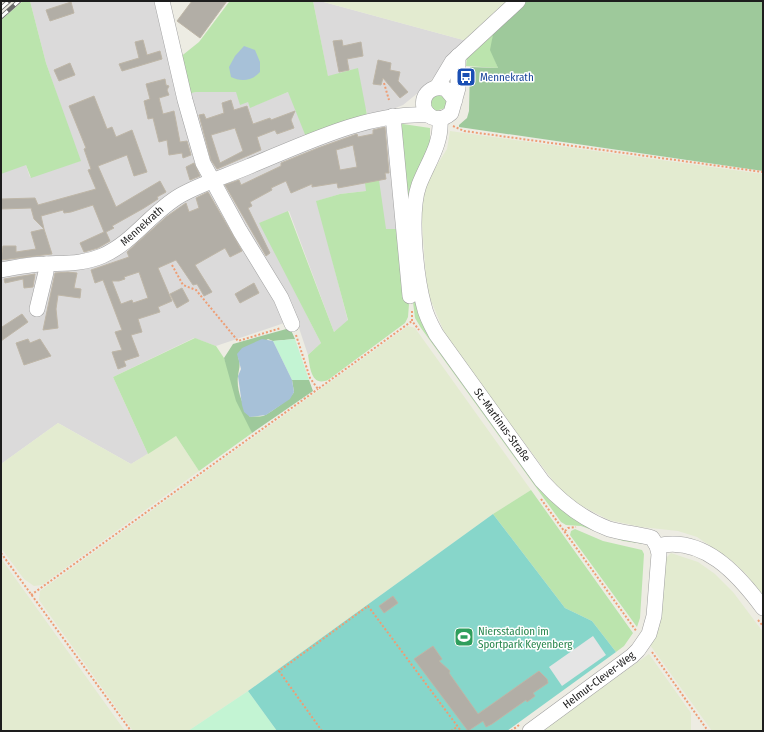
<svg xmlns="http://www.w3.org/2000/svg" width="764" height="732" viewBox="0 0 764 732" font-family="'Fira Sans Condensed',sans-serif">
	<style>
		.residential { fill: #dbdada }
		.farmland { fill: #e3ebd0 }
		.grass { fill: #bbe4ad }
		.forest { fill: #9ec99b }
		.park { fill: #c3f4d3 }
		.pitch { fill: #87d6ca }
		.parking { fill: #e5e5e5 }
		.water { fill: #a7c1d8 }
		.building { fill: #b2aea6; stroke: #beb6a7; fill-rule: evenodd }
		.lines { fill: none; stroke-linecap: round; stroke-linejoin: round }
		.minor-casing { stroke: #a1a1a1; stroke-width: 16 }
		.path { stroke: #ee9d74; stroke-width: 2; stroke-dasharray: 2 2; stroke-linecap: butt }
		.minor { stroke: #fff; stroke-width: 15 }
		.rail-casing { stroke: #6b6b6b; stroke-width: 4.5 }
		.rail { stroke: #fff; stroke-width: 3; stroke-dasharray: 9; stroke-linecap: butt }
		.labels { text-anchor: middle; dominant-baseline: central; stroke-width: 3; stroke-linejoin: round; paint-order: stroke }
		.transit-label { font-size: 11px; fill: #164399; stroke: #fff; text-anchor: start }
		.street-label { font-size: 11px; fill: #1d1d1d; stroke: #fff }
		.leisure-label { font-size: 11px; fill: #27864d; stroke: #fff; text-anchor: start }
	</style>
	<rect width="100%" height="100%" fill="#edece3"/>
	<!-- residential -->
	<polygon class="residential" points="30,1 158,1 187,94 196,92 237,92 248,102 251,107 288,92 367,115 366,109 328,77 313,1 320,1 467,41 424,88 403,105 388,111 405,273 366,191 340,194 317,201 348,321 334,332 289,211 260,223 321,343 308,355 296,319 216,346 194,338 113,377 148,454 131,464 58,423 1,464 1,91 30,177 80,161 46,63"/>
	<!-- farmland -->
	<g class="farmland">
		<polygon points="320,1 513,1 467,41"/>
		<polygon points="450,131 763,174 763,597 746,574 731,560 697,537 678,531 641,527 609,520 578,504 560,490 482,387 445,334 429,296 426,279 421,210 423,195 428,179 447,149"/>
		<polygon points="408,326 415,328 531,490 493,514 248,691 188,731 133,731 39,600 40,591"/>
		<polygon points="58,423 131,464 176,436 199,471 42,585 34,586 24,579 1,548 1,464"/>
		<polygon points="671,553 698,562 715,574 733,592 763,632 763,731 712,731 650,645 665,559"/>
		<polygon points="1,558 10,571 125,731 1,731"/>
		<polygon points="649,654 691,713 691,731 542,731"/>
	</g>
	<!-- grass -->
	<g class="grass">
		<polygon points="23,1 30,1 46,63 81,161 31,178 26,165 1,174 1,20"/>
		<polygon points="227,1 313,1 328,76 358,68 367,115 306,137 288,92 250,108 248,102 240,105 236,92 196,92 187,94 179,58 199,42 229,2"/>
		<polygon points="494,29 491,50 498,68 466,66 467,56"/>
		<polygon points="442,94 447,101 445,108 436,111 431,108 431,97"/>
		<polygon points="396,123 430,128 430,145 420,168 418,301 545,491 638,538 644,544 623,541 581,526 566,525 561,522 421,328 415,318 413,302"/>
		<path d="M379 180 386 229H398L409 304 408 317 405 323 328 380C311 387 310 367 308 355L321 343 259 223 288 211 334 332 348 320 316 201 340 194 366 191 365 183Z"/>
		<polygon points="195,338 216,346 224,358 252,433 199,471 176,436 148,454 113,377"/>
		<polygon points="531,490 633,633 624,646 616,652 592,621 565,608 493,514"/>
		<polygon points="575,529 603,541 642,550 644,554 640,618 637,627 570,535 571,531"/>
	</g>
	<!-- forest -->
	<g class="forest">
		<polygon points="525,1 763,1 763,171 459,127 459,125 467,118 469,111 470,67 498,68 490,50 494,29"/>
		<path d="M290 328 295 339 273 341 268 339 238 357C241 365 239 368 238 376 236 390 243 406 250 417 254 416 259 417 263 416 269 414 291 398 294 392L292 380H309L313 391 252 433 236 401 224 358 233 344Z"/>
	</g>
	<!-- park -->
	<g class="park">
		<polygon points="295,339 309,380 292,380 273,341"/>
		<polygon points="248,691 277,731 188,731"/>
	</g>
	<!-- pitch -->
	<polygon class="pitch" points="493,514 565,608 592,621 616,652 507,731 277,731 248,691"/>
	<!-- parking -->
	<polygon class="parking" points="593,636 606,655 562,686 549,667"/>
	<!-- water -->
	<g class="water">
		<path d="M244 46 255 50 260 62V72C252 81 241 82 231 77L229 67 235 56Z"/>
		<polygon points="262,339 273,341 292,380 294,392 290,399 266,415 250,417 244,412 242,405 238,376 241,369 237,354 242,348"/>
	</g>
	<!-- building -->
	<g class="building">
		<polygon points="192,1 227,1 200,38 177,21"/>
		<polygon points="71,2 74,13 50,21 46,10"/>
		<polygon points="143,40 147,55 160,51 162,59 122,71 119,64 139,58 135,42"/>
		<polygon points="342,40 343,46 361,42 363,56 347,59 349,70 339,72 333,41"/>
		<polygon points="378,60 391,63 390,70 400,72 398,81 408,92 400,98 383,78 381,85 373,84"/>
		<polygon points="70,63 75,75 59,81 54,70"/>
		<polygon points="165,79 166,85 169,86 167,90 169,95 159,98 163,114 174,111 180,142 187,141 191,155 183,158 182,153 169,155 167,140 159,142 153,118 148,119 144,101 150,99 146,84"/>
		<polygon points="94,96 107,129 112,127 116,137 132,130 147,172 134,176 127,155 98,166 116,207 160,181 166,192 157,197 158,199 144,208 112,226 114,228 106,232 110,241 98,248 84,252 80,243 104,232 93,205 71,212 64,213 63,210 41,216 44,229 34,219 31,208 1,209 1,199 35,198 38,205 96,189 88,170 91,169 84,149 86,148 69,106"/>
		<path d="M231 100 234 110 247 106 253 124 270 118 271 120 295 111 291 120 294 128 277 134 275 130 257 137 261 150 217 169 211 160 199 115 204 114 206 119 224 113 222 103ZM235 128 243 151 220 163 211 135Z"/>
		<path d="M385 127 389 173H385L386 179 338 188 337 183 312 187V184L291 193 286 181 271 188 272 190 250 202 252 206 248 208 270 253 266 256 225 185 239 180 241 185 281 166V163L318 148 357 134 358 137 373 134V130ZM353 145 357 167 340 170 336 150Z"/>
		<polygon points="194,163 200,176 190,180 186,167"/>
		<path d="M208 192 242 251 230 257 225 248 195 265 212 292 204 296 197 284 193 285 176 260 158 268 172 301 158 307 160 312 138 319 142 332 131 335 139 356 124 361 126 366 118 369 112 352 122 350 115 332 122 330 103 280 95 283 91 270 129 257 127 252 166 217 186 203 189 212 199 208 196 198ZM139 272 148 298 133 303 132 300 121 304 112 281H119L125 279 124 277Z"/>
		<polygon points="44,229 52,254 1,260 3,246 16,246 16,252 36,249 31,232"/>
		<polygon points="68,272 77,273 74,288 81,289 80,298 58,295 56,309 58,328 43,330 55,273"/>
		<polygon points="35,274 33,287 24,288 23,279 5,283 4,279"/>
		<polygon points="254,283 259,293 240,303 235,294"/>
		<polygon points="182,288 189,301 177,308 170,294"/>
		<polygon points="22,314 28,322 1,341 2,327"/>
		<polygon points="28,339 30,343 40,339 51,356 24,365 16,343"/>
		<polygon points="393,596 398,603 384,613 379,606"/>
		<polygon points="433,646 442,659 439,661 450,671 449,673 478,714 539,671 547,679 548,683 533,693 535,696 527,702 526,700 492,724 486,727 483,721 468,731 414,659"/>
	</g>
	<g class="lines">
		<!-- minor casing -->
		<g class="minor-casing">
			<g id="minor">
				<polyline points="162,1 185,100 203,163 240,231 281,298 292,324"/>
				<polyline points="437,87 452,62 518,1"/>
				<path d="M455 100 446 89C433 84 421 94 424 108 429 120 441 122 451 113L458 88V56"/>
				<polyline points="393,116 410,296"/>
				<path d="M440 119C442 144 428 162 419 185 409 213 416 277 424 306 426 316 431 325 436 334L542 481C561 502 582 519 609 529 623 533 638 534 652 538L657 546 659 554 654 616 649 634 638 650 632 656 530 731"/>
				<path d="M1 270C16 267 31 264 46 264 66 263 83 264 102 256 134 242 151 212 181 195 202 183 227 176 250 166 304 144 370 111 429 115"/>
				<polyline points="37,309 46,272 46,264"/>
				<path d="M657 546C703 535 738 574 763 608"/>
			</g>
		</g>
		<!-- path -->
		<g class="path">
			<polyline points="384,83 389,100"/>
			<polyline points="453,126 464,131 763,172"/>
			<polyline points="172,265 183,285 196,290 238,341 281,328"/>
			<polyline points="412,311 412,321 419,330"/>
			<polyline points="296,335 310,378 318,389 412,321"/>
			<polyline points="541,499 637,632"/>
			<polyline points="565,531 568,528 576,527"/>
			<polyline points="1,553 131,731"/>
			<polyline points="31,595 318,389"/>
			<polyline points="758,620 763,626"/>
			<polyline points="652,652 708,731"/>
			<polyline points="322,731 279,671 368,606 461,731"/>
			<polyline points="451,731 457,727"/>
			<polyline points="511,731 519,725"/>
		</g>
		<!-- minor -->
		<use href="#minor" class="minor"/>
		<!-- rail casing -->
		<g class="rail-casing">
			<g id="rail">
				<polyline points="1,8 9,1"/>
				<polyline points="1,17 19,1"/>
			</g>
		</g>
		<!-- rail -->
		<use href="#rail" class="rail"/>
	</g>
	<!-- icons -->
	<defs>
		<g id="bus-square" transform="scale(1)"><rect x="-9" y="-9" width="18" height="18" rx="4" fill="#1a4fb4" stroke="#fff"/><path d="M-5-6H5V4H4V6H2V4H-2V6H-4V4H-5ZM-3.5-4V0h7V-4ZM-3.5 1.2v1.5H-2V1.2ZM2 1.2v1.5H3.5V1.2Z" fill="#fff"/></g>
		<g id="stadium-square" transform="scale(1)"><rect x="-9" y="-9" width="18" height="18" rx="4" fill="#2e9e5b" stroke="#fff"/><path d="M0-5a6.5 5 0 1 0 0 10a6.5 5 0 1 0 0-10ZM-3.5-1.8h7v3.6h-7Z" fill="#fff"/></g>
	</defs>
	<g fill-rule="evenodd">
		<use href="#bus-square" x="466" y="77"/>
		<use href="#stadium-square" x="464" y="637"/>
	</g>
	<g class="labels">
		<!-- transit labels -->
		<g class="transit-label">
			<text x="480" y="77">Mennekrath</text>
		</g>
		<!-- street labels -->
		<g class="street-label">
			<text transform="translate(142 226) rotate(-42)">Mennekrath</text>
			<text transform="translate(502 425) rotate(54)">St.-Martinus-Straße</text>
			<text transform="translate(599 680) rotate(-37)">Helmut-Clever-Weg</text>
		</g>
		<!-- leisure labels -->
		<g class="leisure-label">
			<text x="478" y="631">Niersstadion im<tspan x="478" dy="13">Sportpark Keyenberg</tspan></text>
		</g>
	</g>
	<!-- border -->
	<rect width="764" height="732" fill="none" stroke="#1d1d1d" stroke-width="4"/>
</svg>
